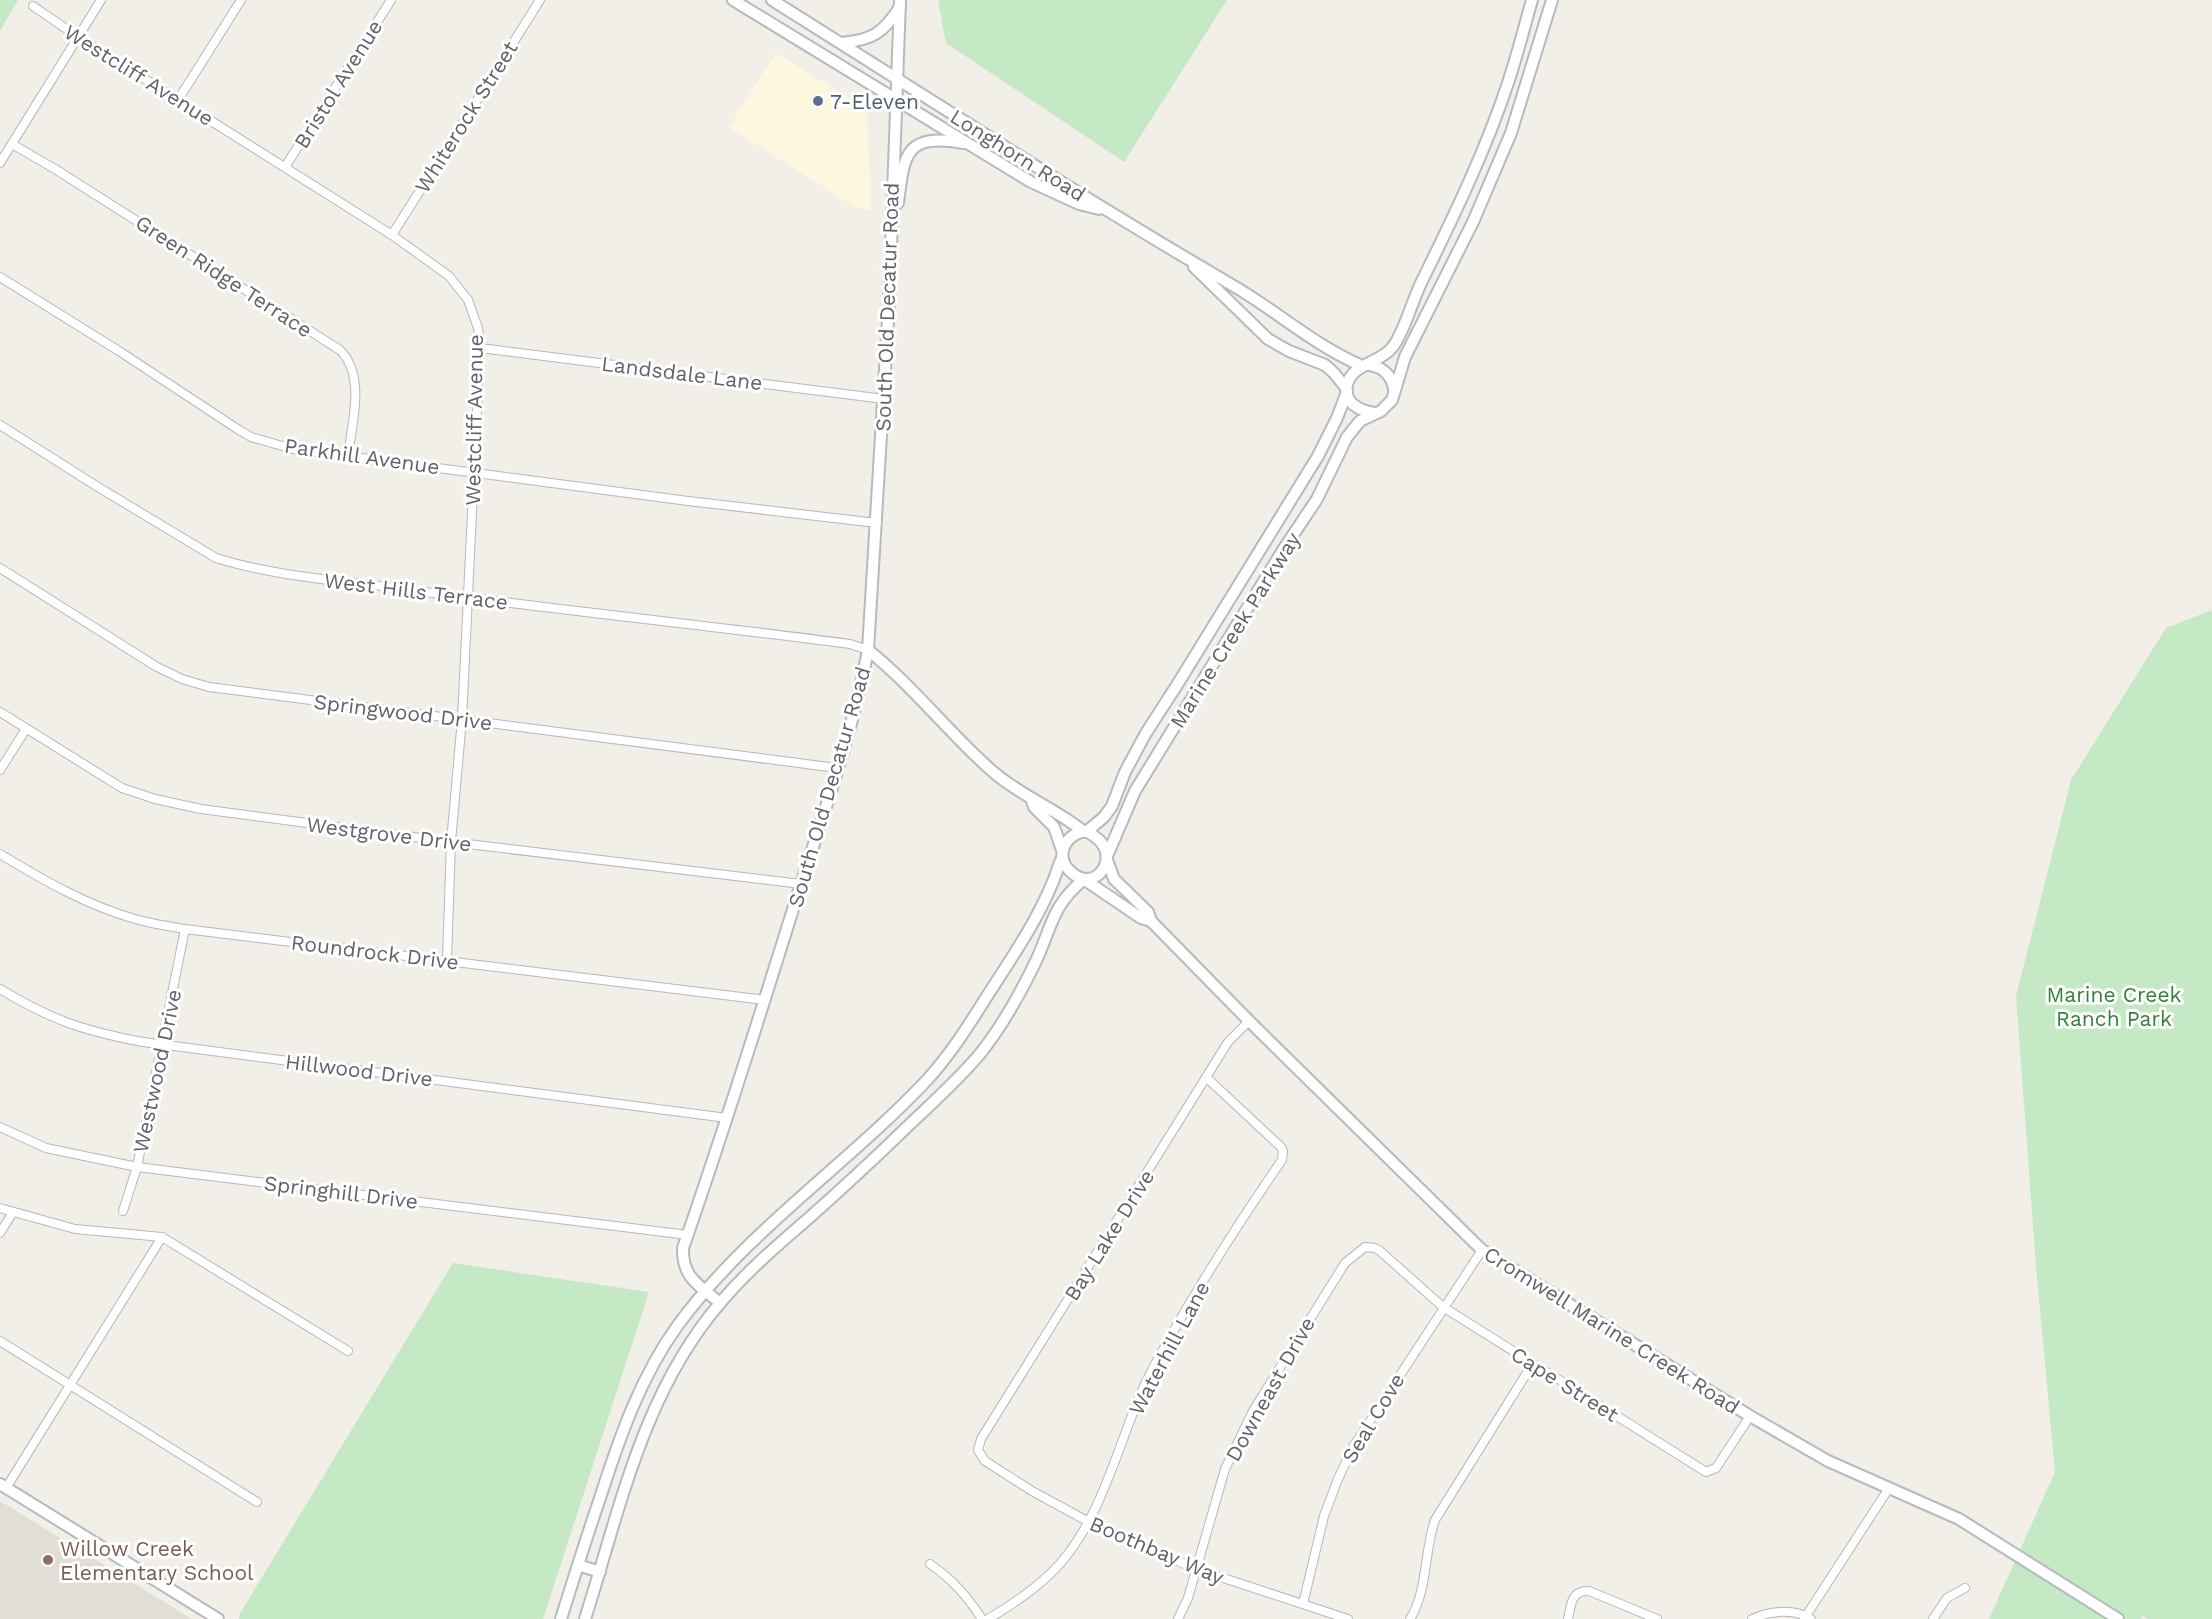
<svg xmlns="http://www.w3.org/2000/svg" width="2212" height="1619" viewBox="0 0 2212 1619" font-family="'Work Sans',sans-serif">
	<style>
		.commercial { fill: #fef7e0 }
		.education { fill: #e1ded6 }
		.green { fill: #c5e8c5 }
		.lines { fill: none; stroke-linecap: round; stroke-linejoin: round }
		.street-casing { stroke: #b5b8bc; stroke-width: 10 }
		.secondary-casing { stroke: #b6babf; stroke-width: 14 }
		.street { stroke: #fff; stroke-width: 8 }
		.secondary { stroke: #fff; stroke-width: 10 }
		.service-dot { fill: #5c6f8a; stroke: #fff; stroke-width: 2 }
		.education-dot { fill: #8d6e63; stroke: #fff; stroke-width: 2 }
		.labels { text-anchor: middle; dominant-baseline: central; stroke-width: 6; stroke-linejoin: round; paint-order: stroke }
		.street-label { font-size: 21px; fill: #5f6368; stroke: #fff }
		.service-label { font-size: 21px; fill: #4e5e75; stroke: #fff; text-anchor: start }
		.park-label { font-size: 21px; fill: #348238; stroke: #fff }
		.education-label { font-size: 21px; fill: #785e54; stroke: #fff; text-anchor: start }
	</style>
	<rect width="100%" height="100%" fill="#f1efe8"/>
	<!-- commercial -->
	<polygon class="commercial" points="776,53 867,109 871,210 857,208 729,127"/>
	<!-- education -->
	<polygon class="education" points="0,1501 192,1619 0,1619"/>
	<!-- green -->
	<g class="green">
		<polygon points="0,0 18,0 0,31"/>
		<polygon points="938,0 1227,0 1124,162 946,43"/>
		<polygon points="2212,610 2212,1619 2148,1619 2143,1616 2140,1619 1989,1619 2055,1472 2036,1266 2016,996 2071,780 2166,628"/>
		<polygon points="453,1263 649,1292 543,1619 239,1619 239,1615"/>
	</g>
	<g class="lines">
		<!-- street casing -->
		<g class="street-casing">
			<g id="street">
				<polyline points="33,6 78,37 392,235 449,276 468,300 478,328 480,348 462,719 451,842 447,960"/>
				<polyline points="178,100 241,0"/>
				<path d="M12 144 55 169 340 350C366 376 352 423 348 456"/>
				<polyline points="0,163 101,0"/>
				<polyline points="285,167 391,0"/>
				<polyline points="392,235 540,0"/>
				<polyline points="0,277 119,351 239,430 251,437 293,449 688,501 877,523"/>
				<polyline points="480,348 884,399"/>
				<path d="M0 425 98 487 216 558C274 576 335 580 395 588 546 609 699 624 850 644L868 650"/>
				<polyline points="0,568 157,667 182,679 209,687 837,768"/>
				<polyline points="0,712 122,788 155,799 201,809 451,842 801,884"/>
				<polyline points="0,770 26,729"/>
				<path d="M0 854C43 880 86 905 135 919 151 924 169 926 185 929L765 1000"/>
				<path d="M0 989C51 1020 84 1031 143 1042L727 1118"/>
				<polyline points="1249,1021 1228,1042 981,1439 978,1450 985,1461 1032,1491 1089,1522 1196,1569 1348,1619"/>
				<polyline points="0,1127 46,1148 137,1167 688,1235"/>
				<polyline points="0,1208 75,1229 162,1237"/>
				<polyline points="123,1211 137,1167 185,929"/>
				<polyline points="0,1233 13,1212"/>
				<polyline points="0,1341 257,1502"/>
				<polyline points="6,1488 162,1237 348,1351"/>
				<path d="M930 1564C953 1580 967 1596 982 1619"/>
				<polyline points="1303,1604 1324,1516 1338,1479 1353,1447 1482,1250"/>
				<path d="M988 1619C1010 1606 1031 1592 1050 1574 1095 1532 1114 1460 1136 1405 1143 1386 1154 1366 1164 1348 1200 1283 1240 1221 1282 1160L1283 1151 1281 1147 1207 1078"/>
				<polyline points="1178,1619 1188,1598 1225,1469 1253,1411 1345,1263 1365,1247 1375,1248 1380,1251 1443,1307 1706,1472 1716,1468 1750,1416"/>
				<path d="M1410 1619C1428 1590 1424 1551 1435 1520L1533 1363"/>
				<path d="M1568 1619C1571 1605 1571 1590 1589 1591L1657 1619"/>
				<path d="M1752 1619C1769 1611 1794 1608 1811 1619"/>
				<polyline points="1804,1619 1889,1488"/>
				<polyline points="1933,1619 1947,1598 1965,1588"/>
			</g>
		</g>
		<!-- secondary casing -->
		<g class="secondary-casing">
			<g id="secondary">
				<polyline points="733,0 1031,182 1079,204 1099,209"/>
				<path d="M772 0C925 96 1076 194 1232 285 1277 311 1312 344 1362 366"/>
				<path d="M841 43C873 40 883 33 900 7"/>
				<path d="M898 203C904 153 906 133 963 143"/>
				<polyline points="1194,267 1268,339 1289,351 1325,365 1334,373 1346,388"/>
				<path d="M1366 365C1381 365 1392 375 1394 389"/>
				<path d="M1375 413C1360 411 1343 403 1347 385 1351 363 1385 363 1396 342 1407 323 1412 302 1421 283 1453 218 1485 152 1508 83 1517 56 1524 28 1532 0"/>
				<path d="M868 650C913 686 948 732 991 770 1019 795 1054 808 1083 831"/>
				<polyline points="1032,801 1034,807 1054,827 1062,850"/>
				<path d="M1081 832C1087 831 1090 833 1094 836 1123 855 1096 895 1071 872 1055 858 1063 838 1081 832Z"/>
				<polyline points="1086,832 1104,817 1112,806 1125,772 1146,733 1177,685 1318,456 1337,418 1347,392"/>
				<polyline points="1107,856 1135,791 1283,550 1317,499 1347,437 1360,421 1381,411 1392,400 1405,357 1473,222 1511,133 1552,0"/>
				<polyline points="1107,860 1114,879 1148,912 1151,921 1249,1021 1482,1250 1750,1416 1828,1461 1959,1519 2118,1619"/>
				<polyline points="1085,880 1141,918 1151,921"/>
				<path d="M720 1303C699 1285 682 1278 683 1248 723 1134 759 1018 795 903 821 820 852 736 868 650L889 303 900 0"/>
				<polyline points="0,1484 218,1619"/>
				<polyline points="578,1565 600,1572"/>
				<path d="M561 1619C574 1577 587 1536 601 1495 620 1436 641 1376 678 1325 747 1231 847 1165 927 1080 949 1056 967 1028 984 1001 1008 963 1035 925 1052 884 1056 875 1058 866 1062 858"/>
				<path d="M585 1619C620 1509 643 1392 721 1302 748 1270 779 1244 810 1217 844 1187 876 1157 908 1126 932 1103 957 1081 979 1055 1002 1027 1020 994 1036 961 1052 927 1051 907 1083 880"/>
			</g>
		</g>
		<!-- street -->
		<use href="#street" class="street"/>
		<!-- secondary -->
		<use href="#secondary" class="secondary"/>
	</g>
	<!-- markers -->
	<circle class="service-dot" cx="818" cy="101" r="6"/>
	<circle class="education-dot" cx="48" cy="1560" r="6"/>
	<g class="labels">
		<!-- street labels -->
		<g class="street-label">
			<text transform="translate(139 75) rotate(32)">Westcliff Avenue</text>
			<text transform="translate(338 84) rotate(-58)">Bristol Avenue</text>
			<text transform="translate(466 117) rotate(-58)">Whiterock Street</text>
			<text transform="translate(1018 155) rotate(32)">Longhorn Road</text>
			<text transform="translate(224 276) rotate(33)">Green Ridge Terrace</text>
			<text transform="translate(887 307) rotate(-88)">South Old Decatur Road</text>
			<text transform="translate(682 373) rotate(7)">Landsdale Lane</text>
			<text transform="translate(474 420) rotate(-89)">Westcliff Avenue</text>
			<text transform="translate(362 456) rotate(8)">Parkhill Avenue</text>
			<text transform="translate(416 591) rotate(7)">West Hills Terrace</text>
			<text transform="translate(1235 630) rotate(-58)">Marine Creek Parkway</text>
			<text transform="translate(403 712) rotate(7)">Springwood Drive</text>
			<text transform="translate(829 787) rotate(-74)">South Old Decatur Road</text>
			<text transform="translate(389 834) rotate(7)">Westgrove Drive</text>
			<text transform="translate(375 952) rotate(7)">Roundrock Drive</text>
			<text transform="translate(359 1070) rotate(7)">Hillwood Drive</text>
			<text transform="translate(157 1071) rotate(-78)">Westwood Drive</text>
			<text transform="translate(341 1192) rotate(7)">Springhill Drive</text>
			<text transform="translate(1109 1235) rotate(-58)">Bay Lake Drive</text>
			<text transform="translate(1612 1330) rotate(32)">Cromwell Marine Creek Road</text>
			<text transform="translate(1169 1348) rotate(-62)">Waterhill Lane</text>
			<text transform="translate(1565 1384) rotate(32)">Cape Street</text>
			<text transform="translate(1270 1389) rotate(-61)">Downeast Drive</text>
			<text transform="translate(1373 1418) rotate(-59)">Seal Cove</text>
			<text transform="translate(1157 1550) rotate(23)">Boothbay Way</text>
		</g>
		<!-- service labels -->
		<g class="service-label">
			<text x="830" y="101">7-Eleven</text>
		</g>
		<!-- park labels -->
		<g class="park-label">
			<text x="2114" y="994">Marine Creek<tspan x="2114" dy="24">Ranch Park</tspan></text>
		</g>
		<!-- education labels -->
		<g class="education-label">
			<text x="60" y="1548">Willow Creek<tspan x="60" dy="24">Elementary School</tspan></text>
		</g>
	</g>
</svg>
